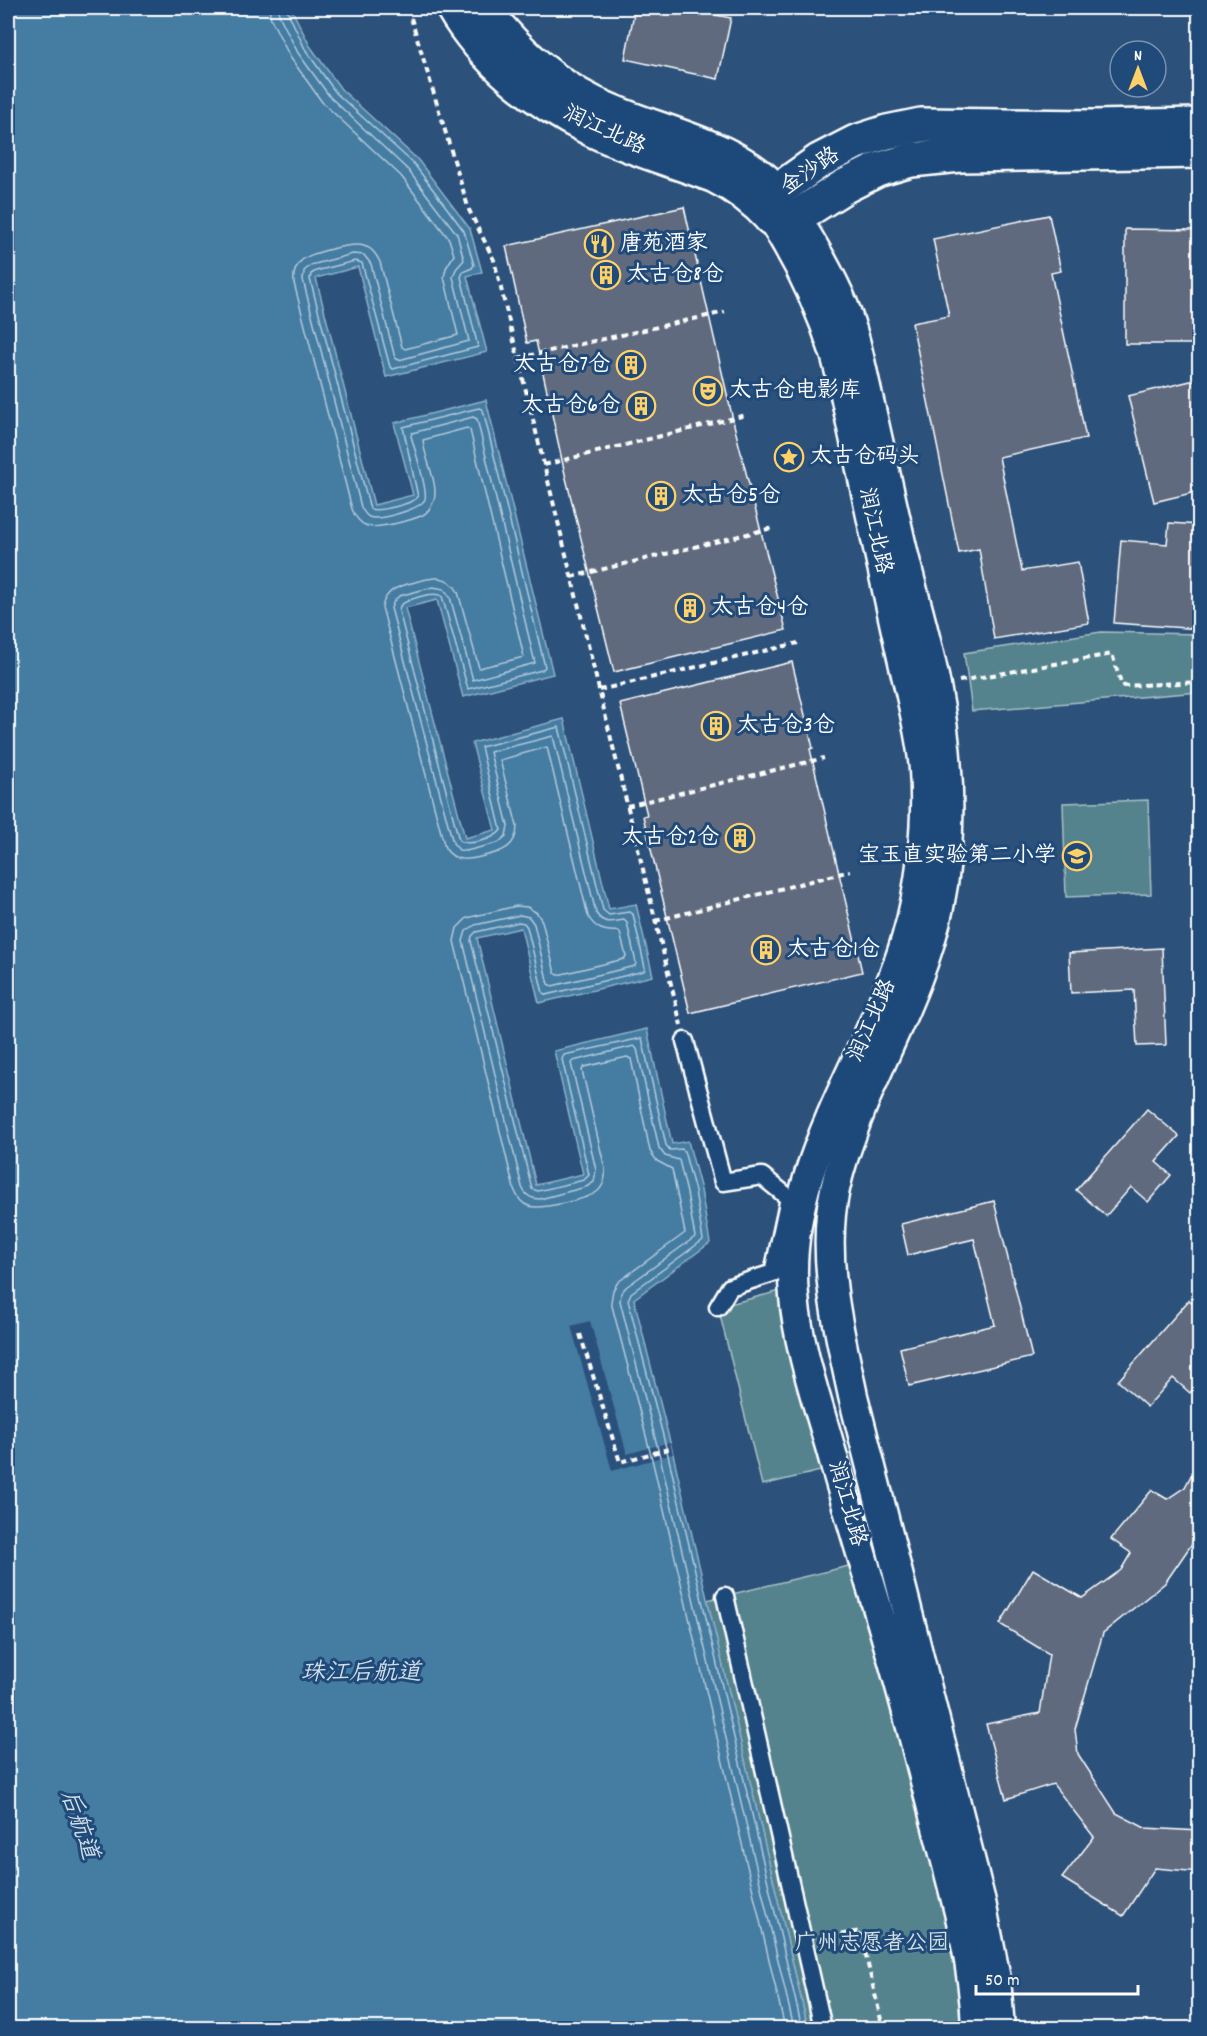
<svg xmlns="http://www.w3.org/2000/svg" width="1207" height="2036" viewBox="0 0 1207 2036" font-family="Dekko,'LXGW WenKai TC',sans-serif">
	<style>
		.green { fill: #55838d; stroke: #aac1c6; stroke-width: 1.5 }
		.water { fill: #447ba2; stroke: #8fb0c7; stroke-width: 1.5 }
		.pier { fill: #2c517b }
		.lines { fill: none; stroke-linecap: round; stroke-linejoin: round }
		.shore { stroke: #b4cada; stroke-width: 1.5 }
		.building { fill: #5f6b7f; stroke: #fff; stroke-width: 1.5 }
		.pedestrian-casing { stroke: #fff; stroke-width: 21 }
		.tertiary-casing { stroke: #fff; stroke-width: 33 }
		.secondary-casing { stroke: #fff; stroke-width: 38 }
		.path { stroke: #fff; stroke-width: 4; stroke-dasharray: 6 4.5; stroke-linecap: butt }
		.pedestrian { stroke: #1f4a7a; stroke-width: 16 }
		.tertiary { stroke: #1f4a7a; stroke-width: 28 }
		.secondary { stroke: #1f4a7a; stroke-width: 33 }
		.labels { text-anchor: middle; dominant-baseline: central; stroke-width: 6; stroke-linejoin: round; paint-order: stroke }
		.street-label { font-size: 22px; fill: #fff; stroke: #1f4a7a }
		.poi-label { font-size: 22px; fill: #fff; stroke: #1f4a7a; text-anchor: start }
		.park-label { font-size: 22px; fill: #d4e0e2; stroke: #1f4a7a }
		.water-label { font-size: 24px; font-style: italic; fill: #d0dee8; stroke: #1f4a7a }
	</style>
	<rect width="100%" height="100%" fill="#2c517b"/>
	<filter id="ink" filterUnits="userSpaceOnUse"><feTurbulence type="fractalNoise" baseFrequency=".0167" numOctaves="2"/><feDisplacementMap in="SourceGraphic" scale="12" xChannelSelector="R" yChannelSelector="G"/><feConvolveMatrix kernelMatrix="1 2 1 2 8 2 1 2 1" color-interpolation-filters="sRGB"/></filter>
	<g filter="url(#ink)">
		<!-- green -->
		<g class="green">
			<polygon points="1101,632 1199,634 1199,692 972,711 964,653"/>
			<polygon points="1148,800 1151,894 1066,897 1063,803"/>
			<polygon points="788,1289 829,1469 762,1485 718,1307"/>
			<polygon points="853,1565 957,1950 966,2028 808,2028 707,1600"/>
		</g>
		<!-- water -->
		<polygon class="water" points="8,8 291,8 310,46 341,89 418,160 470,229 482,272 467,276 487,352 386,377 358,267 316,278 374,505 413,495 394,423 486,400 553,674 463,697 437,600 405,608 465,838 495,830 472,743 564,719 609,909 636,904 653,976 539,1003 521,928 477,938 536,1185 583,1174 554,1051 647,1029 672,1144 688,1141 701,1190 710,1243 634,1299 673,1454 808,2028 8,2028"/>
		<!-- pier -->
		<polygon class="pier" points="590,1321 627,1454 670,1442 673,1454 612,1471 571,1326"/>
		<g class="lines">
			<!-- shore -->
			<g class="shore">
				<path d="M269 8 271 19 290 57 322 102 401 176 449 239 454 255 446 268 444 277 458 335 405 349 402 347 380 262C376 254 372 248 364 246 353 242 309 253 301 261 295 267 293 275 294 283L352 509C355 517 359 523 367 526 378 529 413 520 423 515 428 512 432 506 434 500 439 483 424 458 423 440L467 428 470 430 524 657 479 668 458 592C448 573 432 577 415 582 399 586 386 589 382 607L445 848C455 863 468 860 484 856 502 852 517 847 517 826L500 760 547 747 588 916C595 929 604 932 618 931L620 933 626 956 624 959 558 975 555 973 542 921 537 913 527 907 516 906 467 918 457 928 454 941 514 1189C517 1197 521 1204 529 1206 540 1210 589 1199 598 1191 604 1185 606 1177 605 1169L582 1070 584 1067 627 1057 631 1059 650 1151 657 1161 672 1169 685 1233 618 1282 613 1290 611 1302 652 1459 785 2028"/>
				<path d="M278 8 279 15 298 53 330 97 408 170 457 234 464 260 456 269 453 277 469 341 399 360 395 358 371 264 364 255 353 254 311 265 304 271 303 280 361 507C363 511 365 515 369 517 379 521 421 509 425 499 428 490 414 447 411 436L412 433 473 417 477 419 535 663 473 680 450 597 444 589 433 587 399 596 394 601 391 608 453 843 459 850 466 851 498 843 506 836 508 826 490 752 553 736 596 913C603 925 612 922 624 920L627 923 636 963 635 966 552 986 548 984 534 924 529 917 520 915 475 925 466 931 463 941 522 1187C525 1195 531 1199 540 1199L586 1187 594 1182 596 1170 571 1063 573 1061 634 1046 637 1049 659 1148 665 1156 679 1160 687 1193 695 1237 626 1287 621 1293 620 1301 660 1457 794 2028"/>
				<path d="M286 8 305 49 336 93 414 164 464 231 474 265 472 268 463 272 461 277 478 347 393 369 390 367 362 263 355 261 316 271 311 274 310 279 370 509C379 512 412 504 418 497L403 427 479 408 483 410 545 667 542 670 468 689 442 596C433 591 407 599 400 606L399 611 459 840C467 847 495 839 501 830L481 747 559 727 603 910 609 915 629 912 633 914 645 968 644 971 546 995 543 993 527 927 524 923 519 922 476 932 472 936 471 941 532 1189 538 1191 584 1180 589 1175 562 1059 564 1055 642 1038 666 1145 670 1150 682 1149 684 1151 695 1191 703 1240 631 1293 628 1300 668 1455 802 2028"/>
			</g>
		</g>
		<!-- building -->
		<g class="building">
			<polygon points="635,8 681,8 731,18 718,79 625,59"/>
			<polygon points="684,207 736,433 786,630 614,672 565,474 536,341 527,343 506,246"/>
			<polygon points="1049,215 1061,271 1051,273 1086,438 999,457 1022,571 1078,562 1089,623 994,639 979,549 959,553 912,323 949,316 933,239"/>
			<polygon points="1125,229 1198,230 1197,344 1125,344"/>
			<polygon points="1195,380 1200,397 1200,491 1154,502 1128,396"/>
			<polygon points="1169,523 1200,525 1200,629 1114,623 1121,540 1167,544"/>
			<polygon points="792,662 813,748 810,749 862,972 690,1013 643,816 647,815 620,704"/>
			<polygon points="1162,948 1166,1045 1137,1046 1134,990 1071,993 1069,953"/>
			<polygon points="1147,1109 1179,1136 1156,1162 1171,1175 1148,1202 1131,1187 1106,1216 1076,1190"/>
			<polygon points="994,1201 1032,1357 909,1386 900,1348 995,1325 974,1239 908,1255 901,1224"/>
			<polygon points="1189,1300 1200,1309 1200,1381 1190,1393 1173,1378 1147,1407 1118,1381"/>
			<polygon points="1200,1458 1200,1532 1165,1583 1103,1633 1075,1729 1078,1754 1116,1813 1145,1828 1200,1831 1200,1872 1155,1868 1123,1916 1062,1878 1094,1837 1053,1784 1006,1799 986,1724 1040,1713 1049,1654 1000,1624 1033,1569 1082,1598 1121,1570 1131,1553 1111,1539 1152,1490 1167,1499 1185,1487"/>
		</g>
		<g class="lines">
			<!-- pedestrian casing -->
			<g class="pedestrian-casing">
				<g id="pedestrian">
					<polyline points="685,1041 723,1182 762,1176 789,1198 773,1273 730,1287 718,1307"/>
					<polyline points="725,1596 823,2028"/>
				</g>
			</g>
			<!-- tertiary casing -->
			<g class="tertiary-casing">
				<g id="tertiary">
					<path d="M796 217C813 245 830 273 843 304 856 336 862 371 870 405 880 451 891 497 901 543 912 591 927 638 936 686 950 759 954 833 939 907 925 975 891 1038 864 1102 850 1138 835 1175 831 1214 825 1276 840 1335 853 1396L981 1902 996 1979 1000 2028"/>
					<path d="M771 218C798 260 820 306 835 354 843 381 848 410 854 437 864 484 874 530 884 576 892 613 900 650 909 687 915 714 922 742 924 770 928 823 921 889 906 939 871 1058 782 1165 794 1296 798 1349 820 1409 834 1461 852 1525 872 1588 890 1651 906 1706 920 1761 934 1816 952 1885 974 1956 976 2028"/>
				</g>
			</g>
			<!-- secondary casing -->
			<g class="secondary-casing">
				<g id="secondary">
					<path d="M453 8C484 61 536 102 591 129 631 149 674 160 715 176 737 187 755 200 771 218"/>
					<path d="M483 8C513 47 548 81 593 103 655 134 730 141 778 193"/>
					<polyline points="771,218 777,191 819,161 856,142 887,132 921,125 1093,127 1200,125"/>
					<polyline points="771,218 796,217 845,186 877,170 911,160 960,155 1200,151"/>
				</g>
			</g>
			<!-- path -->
			<g class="path">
				<polyline points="408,8 469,210 494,260 681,1025"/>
				<polyline points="518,358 725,312"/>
				<polyline points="544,465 746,415"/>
				<polyline points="571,577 772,528"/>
				<polyline points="959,681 1112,654 1122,686 1200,682"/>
				<polyline points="599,690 798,643"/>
				<polyline points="627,806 824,758"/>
				<polyline points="655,921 850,871"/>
				<polyline points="580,1334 620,1462 672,1448"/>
				<polyline points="821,1939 860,1931 883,2028"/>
			</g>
			<!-- pedestrian -->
			<use href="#pedestrian" class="pedestrian"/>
			<!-- tertiary -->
			<use href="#tertiary" class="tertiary"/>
			<!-- secondary -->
			<use href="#secondary" class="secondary"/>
		</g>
	</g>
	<!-- icons -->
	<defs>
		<g id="restaurant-ring" transform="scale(1.5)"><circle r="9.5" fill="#1f4a7a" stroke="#ffd166" stroke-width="1.5"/><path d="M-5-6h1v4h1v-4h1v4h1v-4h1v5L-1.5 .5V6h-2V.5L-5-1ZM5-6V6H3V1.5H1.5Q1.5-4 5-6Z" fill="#ffd166"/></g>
		<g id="building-ring" transform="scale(1.5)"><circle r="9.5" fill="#1f4a7a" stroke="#ffd166" stroke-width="1.5"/><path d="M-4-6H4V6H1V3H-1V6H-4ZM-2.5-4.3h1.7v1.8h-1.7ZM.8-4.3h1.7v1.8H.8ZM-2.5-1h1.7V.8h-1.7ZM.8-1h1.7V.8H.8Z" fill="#ffd166"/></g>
		<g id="theatre-ring" transform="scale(1.5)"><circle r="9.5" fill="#1f4a7a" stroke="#ffd166" stroke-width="1.5"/><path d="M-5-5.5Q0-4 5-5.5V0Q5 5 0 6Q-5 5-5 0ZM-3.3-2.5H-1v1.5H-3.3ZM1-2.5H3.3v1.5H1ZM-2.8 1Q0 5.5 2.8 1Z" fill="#ffd166"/></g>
		<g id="sight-ring" transform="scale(1.5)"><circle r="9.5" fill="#1f4a7a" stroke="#ffd166" stroke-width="1.5"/><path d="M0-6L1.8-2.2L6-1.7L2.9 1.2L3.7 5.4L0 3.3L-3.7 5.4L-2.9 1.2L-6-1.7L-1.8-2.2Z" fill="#ffd166"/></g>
		<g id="school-ring" transform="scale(1.5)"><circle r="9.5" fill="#1f4a7a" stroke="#ffd166" stroke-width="1.5"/><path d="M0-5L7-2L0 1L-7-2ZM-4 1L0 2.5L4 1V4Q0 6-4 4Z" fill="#ffd166"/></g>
	</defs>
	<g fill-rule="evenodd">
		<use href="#restaurant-ring" x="599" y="244"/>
		<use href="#building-ring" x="606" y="275"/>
		<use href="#building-ring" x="631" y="365"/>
		<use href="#theatre-ring" x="708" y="391"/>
		<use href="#building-ring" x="641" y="406"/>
		<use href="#sight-ring" x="789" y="457"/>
		<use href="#building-ring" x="661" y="496"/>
		<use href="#building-ring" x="690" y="608"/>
		<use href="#building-ring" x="716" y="726"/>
		<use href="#building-ring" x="740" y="838"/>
		<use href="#school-ring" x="1077" y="856"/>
		<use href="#building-ring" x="766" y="950"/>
	</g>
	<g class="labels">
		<!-- street labels -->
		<g class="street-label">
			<text transform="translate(604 131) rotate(25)">润江北路</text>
			<text transform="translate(811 172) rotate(-35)">金沙路</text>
			<text transform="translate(874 531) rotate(78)">润江北路</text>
			<text transform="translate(873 1021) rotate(-66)">润江北路</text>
			<text transform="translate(846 1504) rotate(74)">润江北路</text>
		</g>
		<!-- poi labels -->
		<g class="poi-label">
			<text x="620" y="244">唐苑酒家</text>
			<text x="627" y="275">太古仓8仓</text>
			<text x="610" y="365" text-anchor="end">太古仓7仓</text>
			<text x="729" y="391">太古仓电影库</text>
			<text x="620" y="406" text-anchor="end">太古仓6仓</text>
			<text x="810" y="457">太古仓码头</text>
			<text x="682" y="496">太古仓5仓</text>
			<text x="711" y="608">太古仓4仓</text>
			<text x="737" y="726">太古仓3仓</text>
			<text x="719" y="838" text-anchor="end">太古仓2仓</text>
			<text x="1056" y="856" text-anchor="end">宝玉直实验第二小学</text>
			<text x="787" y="950">太古仓1仓</text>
		</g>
		<!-- park labels -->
		<g class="park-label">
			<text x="872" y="1944">广州志愿者公园</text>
		</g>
		<!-- water labels -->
		<g class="water-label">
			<text x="361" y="1674">珠江后航道</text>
			<text transform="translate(78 1825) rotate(71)">后航道</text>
		</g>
	</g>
	<!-- margin -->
	<rect width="1207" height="2036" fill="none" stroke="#1f4a7a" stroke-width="30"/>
	<rect x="15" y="15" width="1177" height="2006" fill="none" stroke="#fff" stroke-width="2" filter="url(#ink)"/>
	<!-- north arrow -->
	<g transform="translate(1138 69)"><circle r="28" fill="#1f4a7a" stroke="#7992af" stroke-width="1.5"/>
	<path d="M0-4.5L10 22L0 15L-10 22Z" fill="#ffd166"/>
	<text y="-9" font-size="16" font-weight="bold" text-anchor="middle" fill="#ffffff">N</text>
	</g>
	<!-- scale -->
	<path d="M976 1985v9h162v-9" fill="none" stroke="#ffffff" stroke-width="3"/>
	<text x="985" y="1985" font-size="18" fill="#ffffff" stroke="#1f4a7a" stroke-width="4.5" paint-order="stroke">50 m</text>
</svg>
